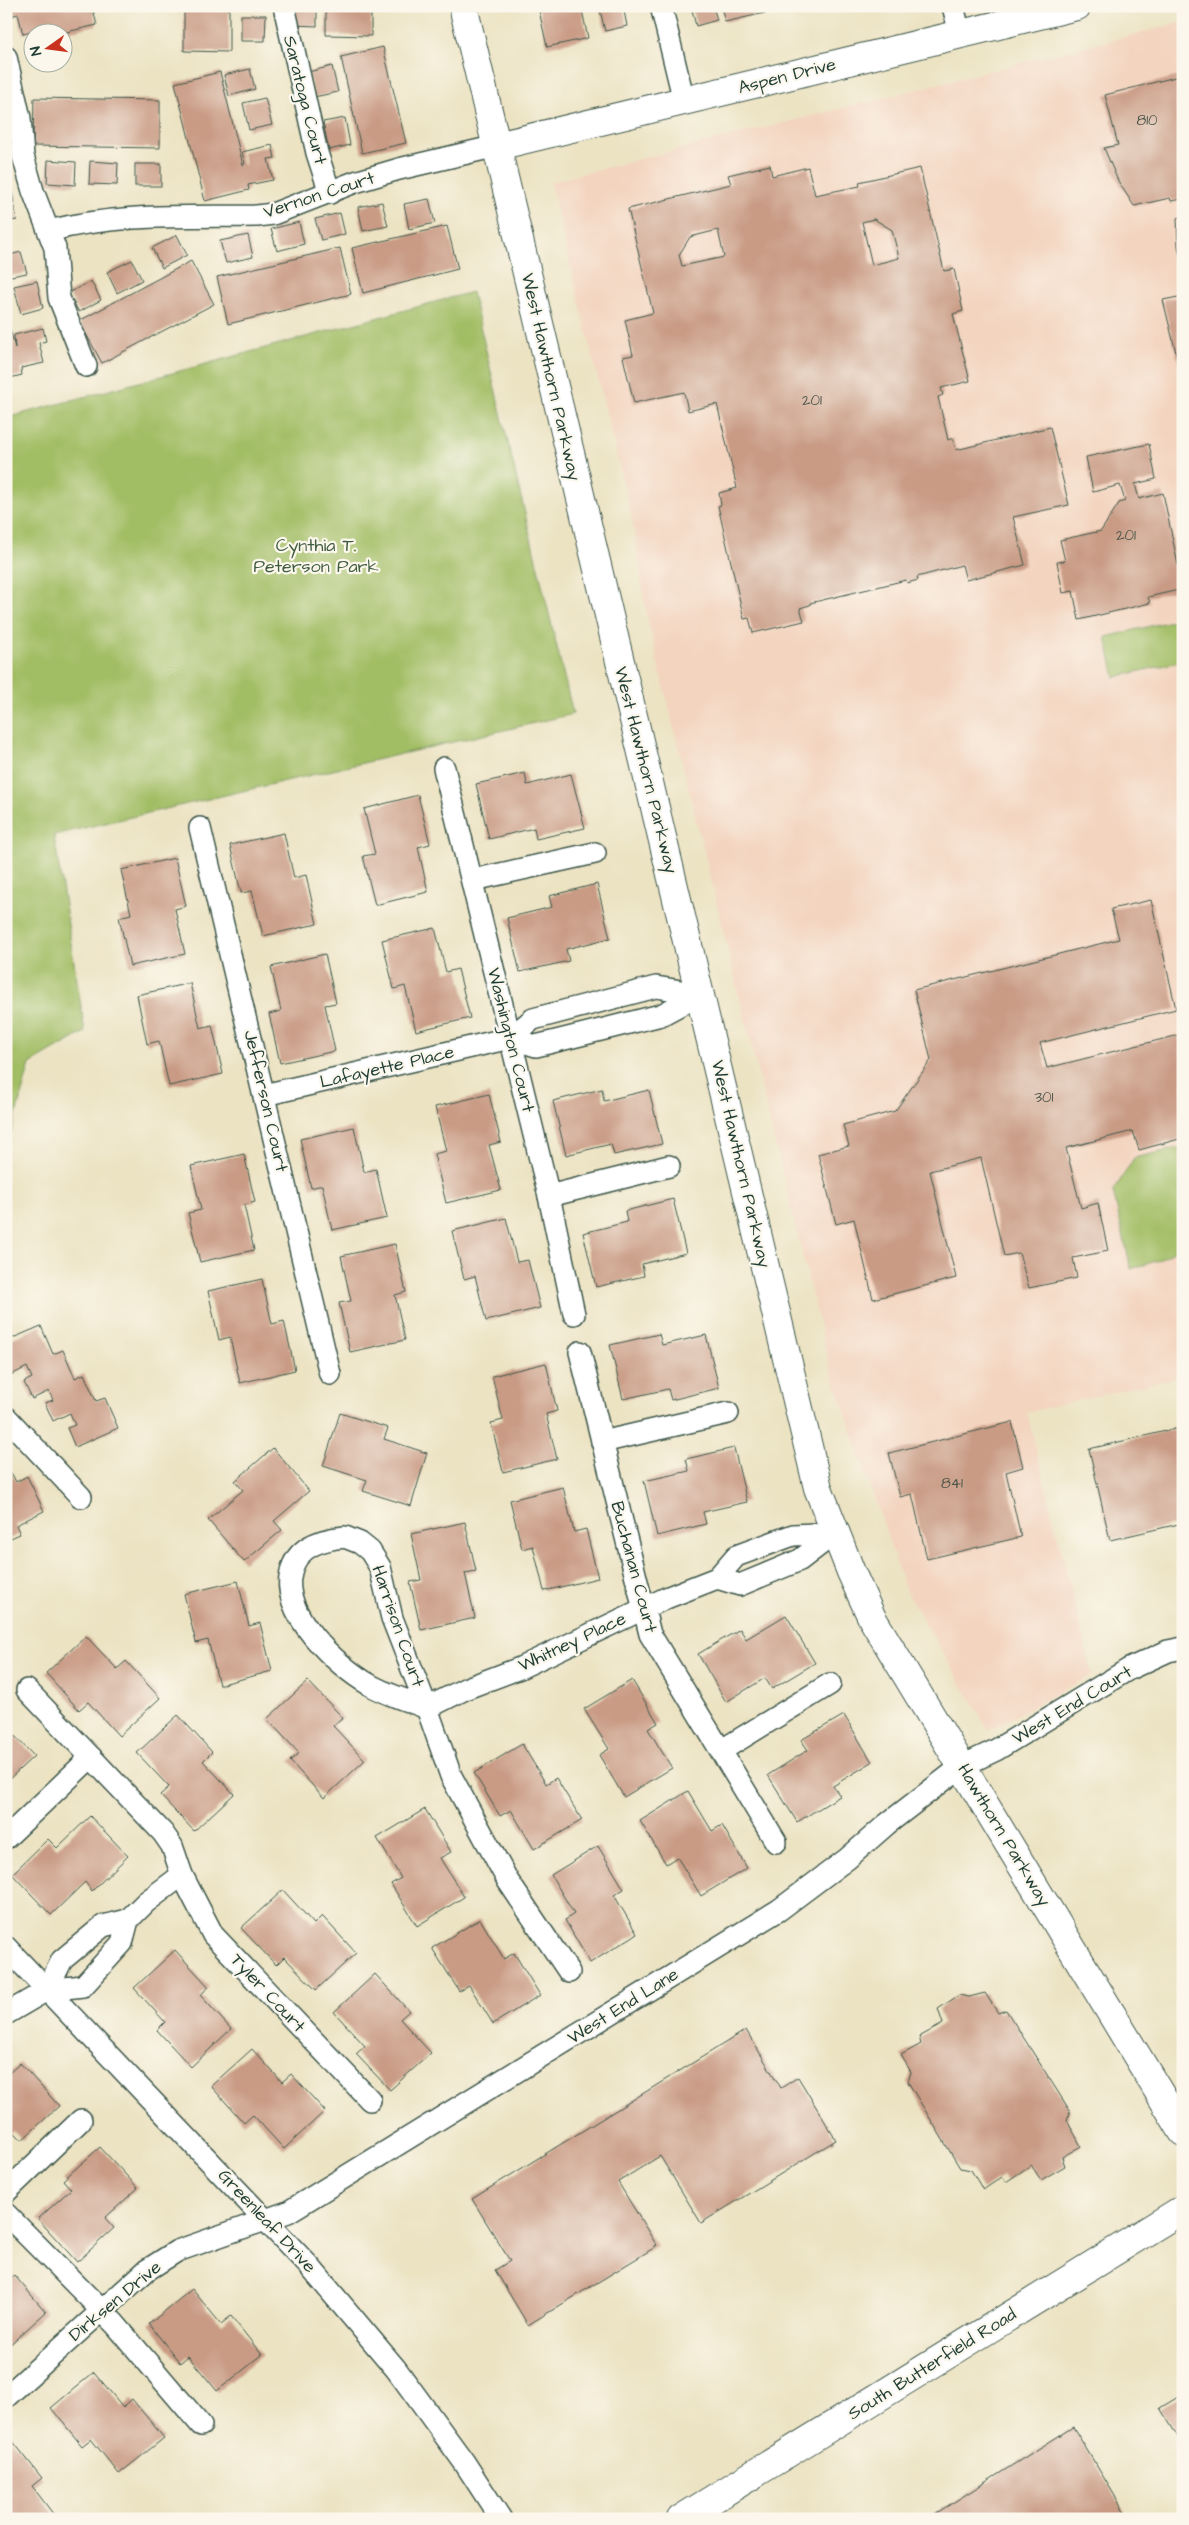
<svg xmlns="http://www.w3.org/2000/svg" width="1189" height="2525" viewBox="0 0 1189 2525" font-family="'Architects Daughter',sans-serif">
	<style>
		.built { fill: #f3d4bf }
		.green { fill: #a2be65; stroke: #607e4c }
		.building { fill: #c99b85; fill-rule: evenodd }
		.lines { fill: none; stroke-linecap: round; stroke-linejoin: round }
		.street-casing { stroke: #3e5649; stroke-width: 24 }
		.secondary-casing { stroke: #3e5649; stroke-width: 30 }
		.street { stroke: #fff; stroke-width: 21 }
		.secondary { stroke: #fff; stroke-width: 28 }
		.labels { text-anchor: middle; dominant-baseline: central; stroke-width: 4.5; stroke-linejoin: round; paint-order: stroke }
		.number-label { font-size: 15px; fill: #4a5448 }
		.street-label { font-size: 18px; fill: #1f3d34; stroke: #fbf7ec }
		.park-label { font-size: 18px; fill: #405d40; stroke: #fbf7ec }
	</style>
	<rect width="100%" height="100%" fill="#fbf7ec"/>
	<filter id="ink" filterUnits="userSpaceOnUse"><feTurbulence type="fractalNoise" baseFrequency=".02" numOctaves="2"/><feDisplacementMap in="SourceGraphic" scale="10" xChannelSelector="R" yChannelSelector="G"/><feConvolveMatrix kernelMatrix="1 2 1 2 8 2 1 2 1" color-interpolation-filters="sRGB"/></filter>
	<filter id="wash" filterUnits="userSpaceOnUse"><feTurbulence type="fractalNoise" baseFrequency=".0096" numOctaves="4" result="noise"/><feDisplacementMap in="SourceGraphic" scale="20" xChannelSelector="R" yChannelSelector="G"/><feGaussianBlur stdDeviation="1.12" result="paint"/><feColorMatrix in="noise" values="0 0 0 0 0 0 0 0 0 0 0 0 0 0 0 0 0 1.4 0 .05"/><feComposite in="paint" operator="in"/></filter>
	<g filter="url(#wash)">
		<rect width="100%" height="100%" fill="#ece3c3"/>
		<!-- built -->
		<polygon class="built" points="1183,22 1183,1376 1027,1412 1092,1675 989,1730 906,1591 829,1364 647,618 633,523 550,182"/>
		<!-- green -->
		<g class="green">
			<polygon points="472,292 573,714 54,835 85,1032 30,1064 9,1140 6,1141 6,418"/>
			<polygon points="1183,618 1183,661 1115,677 1106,637"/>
			<polygon points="1183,1147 1183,1245 1159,1260 1131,1269 1113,1192 1134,1158"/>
		</g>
		<g id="blocks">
			<!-- building -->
			<g class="building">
				<polygon points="9,6 92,6 97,25 62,33 51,32 50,27 23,34 18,14 11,16"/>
				<polygon points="184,6 229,6 229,52 184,51"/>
				<polygon points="293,6 317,6 317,26 292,25"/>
				<polygon points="326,6 371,6 371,36 326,35"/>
				<polygon points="538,6 581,6 588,38 547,47"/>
				<polygon points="596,6 623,6 627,26 605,31 600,10 597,10"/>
				<polygon points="691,6 713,6 717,20 696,26"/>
				<polygon points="721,6 767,6 769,12 725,22"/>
				<polygon points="241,15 266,15 265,41 241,41"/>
				<polygon points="383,47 406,143 362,153 341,57"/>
				<polygon points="332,66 338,92 314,97 308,72"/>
				<polygon points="250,69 255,89 229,96 224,75"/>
				<polygon points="220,72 243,165 245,164 242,152 272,145 275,158 268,159 273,180 248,185 249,190 205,201 175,83"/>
				<polygon points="1183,75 1183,199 1171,201 1170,198 1134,206 1118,181 1104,148 1118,145 1105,95"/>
				<polygon points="34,98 160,100 160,148 33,146"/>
				<polygon points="265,98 272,125 249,130 243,103"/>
				<polygon points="345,118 350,145 329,150 323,122"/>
				<polygon points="48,160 76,162 75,185 47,183"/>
				<polygon points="90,161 118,163 117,185 89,184"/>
				<rect x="135" y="164" width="26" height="22"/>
				<path d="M770 165 772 176 808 167 815 195 860 186 859 182 920 168 944 271 954 269 963 311 953 314 970 381 941 388 943 395 938 397 948 440 953 438 956 450 1050 427 1069 505 1013 517 1025 565 966 580 962 565 917 577 918 580 907 583 906 580 810 603V605L800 608 804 621 753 633 749 618 744 619 718 506 721 505 719 493 737 488 717 404 688 411 684 392 634 403 623 357 633 355 625 320 653 313 628 209 731 184 728 175ZM874 219 892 230 899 258 872 265 862 222ZM718 230 724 257 682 266 679 255 690 237Z"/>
				<polygon points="12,192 17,220 6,222 6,194"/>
				<polygon points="429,199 435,223 409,229 404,204"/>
				<polygon points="382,202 388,226 363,231 358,207"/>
				<polygon points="340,213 345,234 321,240 315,219"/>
				<polygon points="1183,216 1183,265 1182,265 1178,246 1177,218"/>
				<polygon points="299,222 304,244 277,251 271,229"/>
				<polygon points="447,226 458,269 363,293 352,248"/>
				<polygon points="177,235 187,255 162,268 152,248"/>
				<polygon points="248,235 253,257 226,263 220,241"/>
				<polygon points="340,248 351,294 228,324 217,277"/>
				<polygon points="21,252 27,273 6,277 6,256"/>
				<polygon points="132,260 142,280 117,293 107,272"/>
				<polygon points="191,261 214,304 102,363 79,321"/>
				<polygon points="37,281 43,308 21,314 14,286"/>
				<polygon points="91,281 101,300 79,312 68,293"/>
				<polygon points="1183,296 1183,377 1182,377 1163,300"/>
				<polygon points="6,314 15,348 14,335 43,328 46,341 39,343 44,363 21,368 22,375 6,379"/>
				<polygon points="1149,444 1156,479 1135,484 1139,499 1163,493 1183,589 1148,597 1150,603 1079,620 1073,591 1063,593 1057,562 1065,561 1060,540 1101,531 1119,503 1125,501 1120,485 1093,492 1086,457"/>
				<polygon points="525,773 527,785 571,774 585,828 536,839 534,828 489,839 476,784"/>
				<polygon points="418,795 430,844 418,847 428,892 375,905 363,856 375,854 364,809"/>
				<polygon points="284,833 294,878 306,875 317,924 263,936 252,891 241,893 230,845"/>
				<polygon points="175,858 186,906 175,909 185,954 130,966 119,917 131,914 121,870"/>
				<polygon points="597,884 610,938 566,949 569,961 520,972 507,918 552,907 549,896"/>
				<polygon points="1151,900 1176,1009 1040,1043 1047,1068 1179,1035 1183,1051 1183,1138 1139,1150 1133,1131 1066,1148 1081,1208 1098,1203 1108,1251 1073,1258 1077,1278 1029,1288 1019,1253 1004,1256 981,1158 930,1171 956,1278 873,1299 854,1219 836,1224 818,1154 849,1146 843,1125 895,1111 931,1060 914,990 1119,939 1111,909"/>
				<polygon points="435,928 446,972 458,969 470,1018 416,1031 405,986 394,989 382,940"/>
				<polygon points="325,954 336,1003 325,1005 335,1051 280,1063 269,1014 281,1011 271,967"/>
				<polygon points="190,983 200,1028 212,1025 223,1074 169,1086 159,1041 147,1044 137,995"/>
				<polygon points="602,1089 604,1101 649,1090 662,1144 614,1155 611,1144 566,1155 553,1101"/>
				<polygon points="489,1094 501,1142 489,1145 501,1190 446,1203 434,1154 446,1151 435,1107"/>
				<polygon points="354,1127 364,1172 376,1169 387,1218 332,1230 322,1185 311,1188 300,1139"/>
				<polygon points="244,1154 255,1202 244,1205 254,1250 200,1262 188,1213 201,1210 191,1166"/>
				<polygon points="673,1199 686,1253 642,1264 644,1276 596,1287 583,1233 627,1222 625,1211"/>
				<polygon points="506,1218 517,1262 528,1260 540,1308 486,1321 475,1276 464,1279 452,1231"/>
				<polygon points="395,1244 406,1292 395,1295 405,1340 350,1352 339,1303 351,1301 341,1256"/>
				<polygon points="262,1279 272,1324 284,1321 295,1370 240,1383 230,1337 219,1340 208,1291"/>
				<polygon points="41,1326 53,1354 63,1350 75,1378 84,1374 96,1401 105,1398 118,1428 75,1447 67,1428 75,1425 70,1413 53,1421 45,1403 53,1400 49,1391 32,1399 24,1382 32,1378 27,1367 11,1375 6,1364 6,1355 11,1353 6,1341"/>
				<polygon points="659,1334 662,1345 706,1335 719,1388 671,1400 668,1389 623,1399 610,1345"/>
				<polygon points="546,1363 557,1411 546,1414 557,1459 503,1472 491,1423 503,1420 492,1376"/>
				<polygon points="340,1413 388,1428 384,1439 427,1453 411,1506 363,1491 367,1480 323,1466"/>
				<polygon points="1012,1422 1023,1467 1006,1472 1021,1537 927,1559 912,1494 900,1497 889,1453"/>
				<polygon points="1183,1427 1183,1523 1110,1540 1089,1449"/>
				<polygon points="273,1448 309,1491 274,1521 282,1530 244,1562 208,1520 243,1490 235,1481"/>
				<polygon points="734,1448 747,1502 703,1512 706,1524 657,1536 644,1481 689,1471 686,1459"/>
				<polygon points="12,1474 16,1482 27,1476 44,1511 16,1525 20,1534 6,1540 6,1477"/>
				<polygon points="563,1487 574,1532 586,1529 598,1578 544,1591 533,1546 522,1549 510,1500"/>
				<polygon points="465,1522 476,1571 465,1573 475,1618 421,1630 410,1582 421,1580 411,1534"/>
				<polygon points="238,1581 249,1626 260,1623 272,1671 219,1685 208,1640 196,1643 184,1594"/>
				<polygon points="786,1615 815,1663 772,1689 765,1678 726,1702 698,1654 740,1629 746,1639"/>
				<polygon points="86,1636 117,1669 126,1661 160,1698 119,1736 88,1702 79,1710 46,1673"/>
				<polygon points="632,1680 658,1723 648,1729 672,1768 624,1797 599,1755 609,1749 584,1709"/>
				<polygon points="308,1681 343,1718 333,1726 365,1760 324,1798 290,1761 299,1753 267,1719"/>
				<polygon points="178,1715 212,1752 203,1761 234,1794 194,1831 160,1795 169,1787 137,1753"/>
				<polygon points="844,1715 872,1762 833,1786 840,1796 797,1822 768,1775 808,1750 801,1740"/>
				<polygon points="6,1727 34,1756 6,1782"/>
				<polygon points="522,1744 546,1784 556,1778 582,1820 534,1849 511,1810 500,1816 474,1773"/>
				<polygon points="688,1791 712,1831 722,1825 747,1868 701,1896 677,1857 666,1864 640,1821"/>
				<polygon points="425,1809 451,1852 440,1858 464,1897 417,1926 391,1884 401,1878 377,1838"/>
				<polygon points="90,1816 128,1856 92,1891 85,1882 51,1915 12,1874 48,1839 57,1848"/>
				<polygon points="598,1846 624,1889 614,1895 637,1934 590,1963 565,1920 574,1914 551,1875"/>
				<polygon points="283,1890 314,1924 322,1916 356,1953 316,1990 284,1957 276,1965 241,1928"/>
				<polygon points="480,1919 504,1959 514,1953 540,1995 493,2024 469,1985 459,1991 432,1948"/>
				<polygon points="175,1950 209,1987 200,1995 231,2029 191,2067 157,2030 165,2022 134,1988"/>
				<polygon points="375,1974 409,2011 400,2019 431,2053 390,2090 356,2054 365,2046 334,2012"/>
				<polygon points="985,1993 998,2013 1006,2010 1070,2111 1067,2120 1081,2146 1062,2157 1065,2166 1041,2180 1031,2165 1006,2182 1002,2177 983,2190 971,2170 960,2168 908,2082 911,2072 901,2055 921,2044 919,2037 943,2024 938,2009 959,1995 969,1997"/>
				<polygon points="746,2030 781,2088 798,2077 836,2140 701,2223 660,2156 618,2182 657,2246 528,2325 495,2270 510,2261 472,2199"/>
				<polygon points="252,2049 282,2082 291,2074 325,2111 284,2149 253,2115 244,2123 211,2086"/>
				<polygon points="20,2063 59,2106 22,2140 13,2131 6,2137 6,2076"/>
				<polygon points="100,2147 138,2188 105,2218 114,2228 77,2262 38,2219 71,2189 63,2180"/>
				<polygon points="14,2275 46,2312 6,2348 6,2282"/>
				<polygon points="192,2289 221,2324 231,2316 262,2355 217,2391 188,2356 180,2363 149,2324"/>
				<polygon points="94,2372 123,2407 132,2399 164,2438 119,2474 91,2439 82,2446 51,2408"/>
				<polygon points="1183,2394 1183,2445 1160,2408"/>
				<polygon points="1073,2427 1129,2519 927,2519"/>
				<polygon points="11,2439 42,2478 32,2486 57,2519 6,2519 6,2443"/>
			</g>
		</g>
	</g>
	<g filter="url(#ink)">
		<use href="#blocks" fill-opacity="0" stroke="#3e5649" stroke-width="1"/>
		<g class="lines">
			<!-- street casing -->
			<g class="street-casing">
				<g id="street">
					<polyline points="284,6 317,153 330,193"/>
					<polyline points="661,6 684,101"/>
					<polyline points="953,6 960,34"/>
					<polyline points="6,57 20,118 23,156 33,191 55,248 59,298 86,366"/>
					<path d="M49 231C117 213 187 217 257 216L273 214 355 182 399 169 497 146"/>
					<polyline points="444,768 549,1196 574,1314"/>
					<polyline points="200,828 330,1374"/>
					<polyline points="473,880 595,853"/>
					<polyline points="510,1038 536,1046 661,1015 700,994"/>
					<polyline points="264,1095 510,1038 533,1019 656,987 700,994"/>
					<polyline points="549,1196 669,1166"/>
					<polyline points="580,1352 650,1634 776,1842"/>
					<polyline points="6,1417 81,1497"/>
					<polyline points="602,1442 728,1413"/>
					<path d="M345 1537 360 1543 370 1551 380 1567 392 1618 427 1708C409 1701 388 1695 370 1685 337 1666 280 1614 291 1572 297 1546 322 1539 345 1537Z"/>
					<polyline points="27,1690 163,1833 172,1846 182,1875 213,1935 370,2100"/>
					<polyline points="722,1750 830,1684"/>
					<polyline points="6,1838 91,1757"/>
					<polyline points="6,1947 310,2267 396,2369 464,2462 501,2519"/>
					<polyline points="569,1972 508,1881 451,1776 427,1708 467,1688 520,1668 666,1598 717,1578 736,1556 793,1535 835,1533 800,1560 740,1585 717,1578"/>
					<polyline points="47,1990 62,1960 103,1926 128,1920"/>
					<polyline points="6,2014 47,1990 83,1986 122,1943 128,1920 146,1902 182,1875"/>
					<polyline points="6,2192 81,2120"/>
					<polyline points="6,2214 115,2324 201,2425"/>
					<polyline points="6,2397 147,2270 177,2251 288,2212 779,1910 847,1859 887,1824 962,1766 996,1750 1129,1669 1168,1651 1183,1648"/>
				</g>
			</g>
			<!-- secondary casing -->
			<g class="secondary-casing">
				<g id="secondary">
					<polyline points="463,6 818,1488 851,1572 872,1618 1183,2132"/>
					<polyline points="497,146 1077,6"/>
					<polyline points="681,2519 1183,2209"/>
				</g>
			</g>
			<!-- street -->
			<use href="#street" class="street"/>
			<!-- secondary -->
			<use href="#secondary" class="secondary"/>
		</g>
	</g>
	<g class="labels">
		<!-- number labels -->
		<g class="number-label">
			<text x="1147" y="120">810</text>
			<text x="812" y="400">201</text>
			<text x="1126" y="535">201</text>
			<text x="1044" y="1097">301</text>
			<text x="952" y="1483">841</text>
		</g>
		<!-- street labels -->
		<g class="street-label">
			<text transform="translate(787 76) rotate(-14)">Aspen Drive</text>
			<text transform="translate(305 100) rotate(76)">Saratoga Court</text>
			<text transform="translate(319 195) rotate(-18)">Vernon Court</text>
			<text transform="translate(551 377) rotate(77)">West Hawthorn Parkway</text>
			<text transform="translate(646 770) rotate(76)">West Hawthorn Parkway</text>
			<text transform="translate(511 1040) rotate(76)">Washington Court</text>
			<text transform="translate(387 1067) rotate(-13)">Lafayette Place</text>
			<text transform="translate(266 1101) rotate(77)">Jefferson Court</text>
			<text transform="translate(741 1164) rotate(77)">West Hawthorn Parkway</text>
			<text transform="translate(634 1567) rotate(75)">Buchanan Court</text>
			<text transform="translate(398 1626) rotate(71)">Harrison Court</text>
			<text transform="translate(572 1642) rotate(-25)">Whitney Place</text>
			<text transform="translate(1072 1705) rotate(-31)">West End Court</text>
			<text transform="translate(1004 1835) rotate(59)">Hawthorn Parkway</text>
			<text transform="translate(268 1993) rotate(47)">Tyler Court</text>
			<text transform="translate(623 2006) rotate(-32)">West End Lane</text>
			<text transform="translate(267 2221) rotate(47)">Greenleaf Drive</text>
			<text transform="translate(115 2301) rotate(-40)">Dirksen Drive</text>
			<text transform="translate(932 2364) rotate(-32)">South Butterfield Road</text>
		</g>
		<!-- park labels -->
		<g class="park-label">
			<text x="316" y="545">Cynthia T.<tspan x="316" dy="21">Peterson Park</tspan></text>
		</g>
	</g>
	<!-- margin -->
	<rect width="1189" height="2525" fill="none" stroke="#fbf7ec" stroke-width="25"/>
	<!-- north arrow -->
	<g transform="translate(48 48) rotate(256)"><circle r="24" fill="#fbf7ec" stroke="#a3ada2"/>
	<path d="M0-4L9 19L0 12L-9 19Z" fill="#c8321e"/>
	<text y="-8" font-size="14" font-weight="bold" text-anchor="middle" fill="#1f3d34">N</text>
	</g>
</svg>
